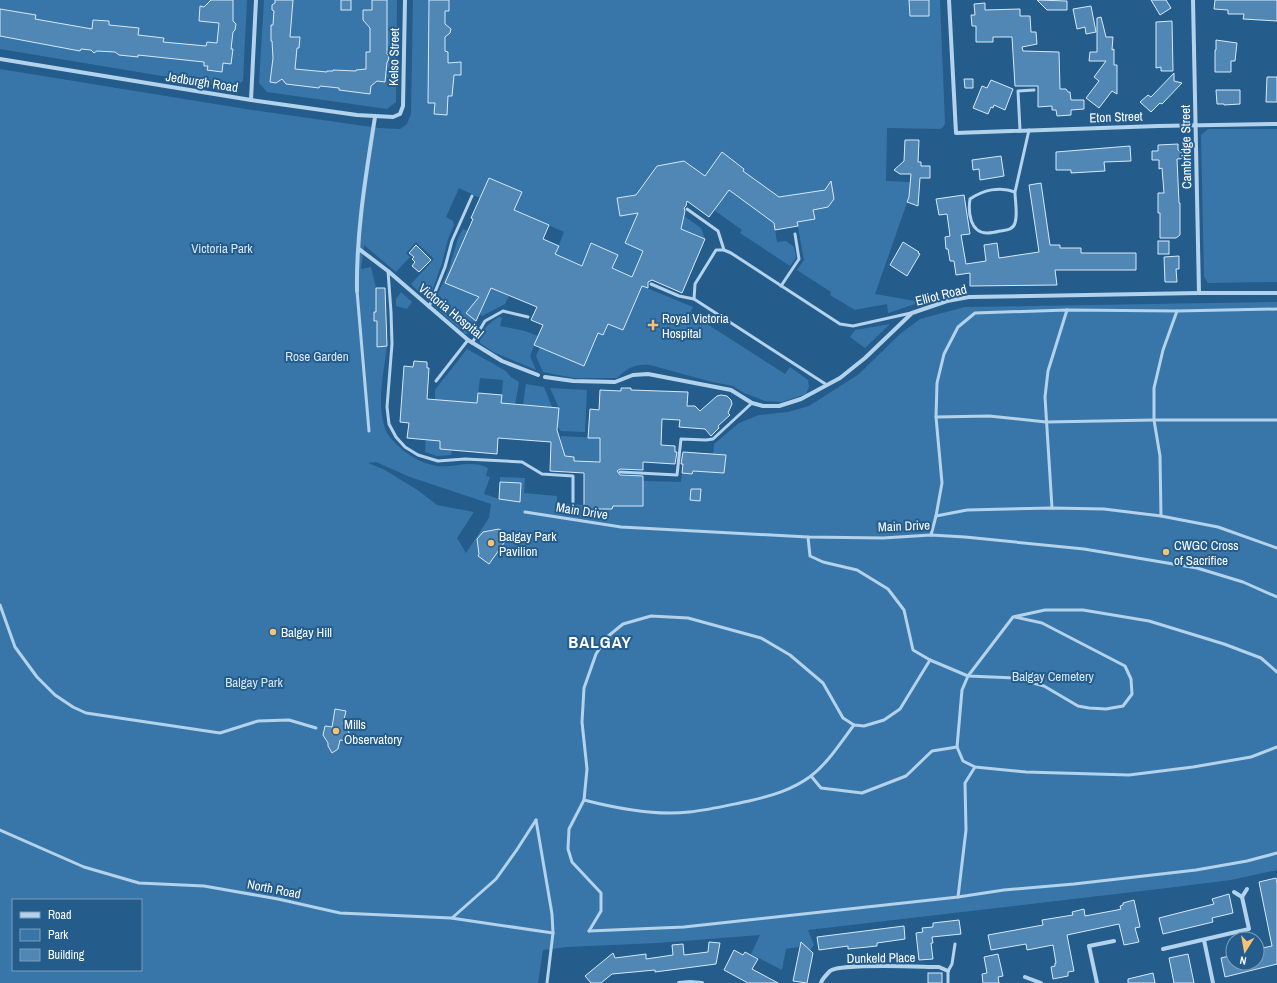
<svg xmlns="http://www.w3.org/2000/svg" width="1277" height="983" viewBox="0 0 1277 983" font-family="'Archivo Narrow',sans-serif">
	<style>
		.green { fill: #3876a9; fill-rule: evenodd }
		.building { fill: #5087b5; stroke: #d7e9f8 }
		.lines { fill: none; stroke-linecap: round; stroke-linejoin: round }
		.service { stroke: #b3d2eb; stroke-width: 3 }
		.minor { stroke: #b3d2eb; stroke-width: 4 }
		.poi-dot { fill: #f5c376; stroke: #245c8c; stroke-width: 1.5 }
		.labels { text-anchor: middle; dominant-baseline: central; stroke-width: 4; stroke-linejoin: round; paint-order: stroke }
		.street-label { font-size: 13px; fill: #fff; stroke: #245c8c }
		.park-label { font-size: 13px; fill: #d7e9f8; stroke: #245c8c }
		.poi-label { font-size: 13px; fill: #fff; stroke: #245c8c; text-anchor: start }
		.district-label { font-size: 17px; font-weight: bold; letter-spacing: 1px; fill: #fff; stroke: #245c8c }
	</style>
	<rect width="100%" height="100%" fill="#245c8c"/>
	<!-- green -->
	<g class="green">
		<polygon points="0,0 247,0 243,81 234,88 0,49"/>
		<polygon points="264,0 397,0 396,102 387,109 267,92 259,83"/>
		<path d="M413 0H940L945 124 941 129 887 128 886 181 910 182 909 197 875 294 921 302 888 313 887 304 855 310 830 295 831 292 797 270 804 260 797 222 814 219 813 210 825 205 828 207 834 199 832 188 828 185 825 190 823 189 811 200 810 192 779 197 743 171 744 168 722 153 705 176 684 161 657 166 639 190V194L617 198 620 216 661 209 641 226 633 223 625 243 643 251 638 279 631 276 623 295V273L612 268 618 255 591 243 585 257 594 261 574 277 579 264 563 258 541 276 556 252 564 232 514 210 522 192 489 178 480 198 459 188 446 217 453 221 454 225 448 239 442 263 431 294 422 295 411 284 434 259 416 242 406 253 410 257 396 272 364 245 361 269 371 267 376 288V312H374V321L377 322V346H387C384 371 377 400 384 425 386 436 396 444 404 451 413 458 425 464 437 466 454 468 472 459 488 468L486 476 490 477 484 494 499 499 521 483 500 482V477L525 478 524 493 557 496V503L584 505V509H612L613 506H643V481L681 482 682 473 692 474 693 471 724 473 726 455 713 454 714 444 739 423 759 415 788 412 809 406 859 374 900 334 920 319 965 307 1277 302V870L1231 880 1167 888 808 930 814 945 810 950 802 943 798 947 786 949 782 970 751 954 760 935 657 943 567 947 543 950 538 983H0V69L252 110 379 128 400 129 407 124 411 114ZM376 462 410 477 491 504 489 518 466 553 457 538 474 512 437 505 419 491 385 470 368 463ZM13 900H141V970H13Z"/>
		<polygon points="1208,129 1277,129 1277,282 1208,283 1204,277 1201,135"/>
		<polygon points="729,190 774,223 777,242 786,241 794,247 796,258 790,266 740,233 742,230 714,210"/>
		<polygon points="681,215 684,216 701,228 705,239 668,224"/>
		<polygon points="463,229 468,231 445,283 485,300 491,288 509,296 505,304 482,316 471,307 467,313 477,322 471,333 465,334 433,305 449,269 458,238"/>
		<path d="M642 286 693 307 690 313 785 374 790 367 808 380 809 387 806 394 782 402 765 401 744 393 733 386 712 382 650 365C634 364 628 368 617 378H574L543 372 536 356 549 327 598 333 603 335 608 324 623 330Z"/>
		<polygon points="401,292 412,302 407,309 396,306 396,299"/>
		<path d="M499 317 502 318 500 326 525 331 538 336 530 356 536 370 493 352 480 343C479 331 490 322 499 317Z"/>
		<polygon points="890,324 865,348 850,337 855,330"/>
		<polygon points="467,349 506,371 511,377 519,382 515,405 501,403 503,380 480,378 477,403 435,400 435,390"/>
		<polygon points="526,384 544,387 552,407 523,405"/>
		<polygon points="550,388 587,390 585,432 561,431 557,426 559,408"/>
		<polygon points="442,424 440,449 452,450 451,455 437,456 425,452 426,434"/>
		<polygon points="561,436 600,438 600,462 584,462 574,468 574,457 564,456 561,442"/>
	</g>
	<!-- building -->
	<g class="building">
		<polygon points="211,0 233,0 233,21 236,24 235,30 233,32 231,49 233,49 231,64 223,63 222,72 207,70 208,66 204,66 204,62 138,55 138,57 119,55 115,52 97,51 94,53 91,50 81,49 80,51 0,36 0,9 36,15 35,19 92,29 93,20 109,21 109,25 139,28 138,35 164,38 163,42 206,46 207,42 217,43 219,23 199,21 200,6 204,7"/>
		<polygon points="275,0 293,0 290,37 300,37 299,48 297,48 295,69 327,72 327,71 333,71 333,70 356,71 356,70 366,69 366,52 370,52 370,28 363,20 363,10 372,10 372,0 387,0 387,54 389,56 388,61 387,62 385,82 377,81 371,86 370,94 339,90 339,88 320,86 319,88 286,84 282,79 276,83 270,82 273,58 272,41 271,41 271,25 273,25 274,11 272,10 272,5 275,3"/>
		<rect x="341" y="0" width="10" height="10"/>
		<polygon points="429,0 449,0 449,11 445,11 445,24 451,29 450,33 445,37 445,51 448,52 448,63 461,62 461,75 454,75 452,96 448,96 447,115 434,114 435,103 428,103"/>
		<polygon points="909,0 929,0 929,16 910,16"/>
		<polygon points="1037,0 1067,1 1067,10 1047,10"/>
		<polygon points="1151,0 1166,0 1171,8 1160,15"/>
		<polygon points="1215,0 1277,0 1277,21 1243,19 1244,14 1228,14 1228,10 1214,9"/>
		<polygon points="985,3 985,10 1020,9 1020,16 1030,16 1031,32 1036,32 1037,44 1022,47 1023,51 1059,52 1060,89 1066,89 1068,92 1070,92 1071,100 1084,100 1084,109 1071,110 1071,115 1057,116 1056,110 1052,110 1052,106 1038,107 1038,86 1015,86 1012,37 993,37 993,42 976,42 976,26 972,26 971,15 975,15 974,4"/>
		<polygon points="1091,6 1096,32 1086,34 1085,27 1077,29 1073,9"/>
		<polygon points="1101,17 1106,37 1113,37 1112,50 1114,49 1114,65 1117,65 1117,94 1112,91 1099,108 1086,98 1099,81 1094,77 1106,61 1089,61 1090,52 1097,52 1097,18"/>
		<polygon points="1172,21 1173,71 1161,71 1161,67 1156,68 1156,22"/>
		<polygon points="1216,40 1237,43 1235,61 1231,61 1231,72 1215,72 1215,50 1216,50"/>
		<polygon points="1174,73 1174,81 1182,83 1162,104 1160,103 1151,112 1140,102 1148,95 1151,97"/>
		<polygon points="1267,77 1277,77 1277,102 1266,102"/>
		<polygon points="964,79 973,79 973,88 965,88"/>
		<polygon points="991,80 1013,89 1005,110 994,105 993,108 991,107 988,114 973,108 982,86 987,88"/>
		<polygon points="1216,90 1240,90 1240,104 1224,105 1224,104 1217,104"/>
		<polygon points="905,140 919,140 918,162 921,162 921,166 930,166 930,178 920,178 918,206 907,202 909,197 911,174 900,174 894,170 904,161"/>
		<polygon points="1178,144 1178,150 1189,158 1177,159 1179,203 1180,203 1180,235 1176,238 1160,238 1160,213 1158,213 1158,193 1164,193 1162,168 1159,169 1159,160 1152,160 1152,151 1158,151 1158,145"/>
		<polygon points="1130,146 1131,161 1104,162 1105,171 1071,173 1071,170 1056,170 1056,152"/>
		<polygon points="722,152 744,169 743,171 779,197 825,190 831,181 834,199 828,207 813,210 815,219 797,222 798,226 775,230 774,223 729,190 709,217 687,201 686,206 684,208 685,211 681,229 705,239 682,293 652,280 648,282 648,288 642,286 623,330 608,324 603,335 598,333 584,366 534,345 543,325 531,320 537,307 491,288 476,321 466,313 479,297 445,283 473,219 471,218 489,178 522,192 514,210 549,225 543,239 559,246 555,254 582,266 591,243 618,255 612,268 632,277 643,251 625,243 638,213 620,216 617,198 636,195 657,166 684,161 705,176"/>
		<polygon points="1001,156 1004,176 980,180 979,169 973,170 972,160"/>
		<polygon points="1041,183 1050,245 1060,245 1060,248 1081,248 1081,253 1136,253 1136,270 1055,270 1057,285 970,286 970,273 956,275 954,261 950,261 948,249 946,249 945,237 950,236 947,214 939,215 936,199 964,195 970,234 961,235 966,264 986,261 984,245 997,243 999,258 1039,252 1029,185"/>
		<rect x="1158" y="241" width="11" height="13"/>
		<polygon points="903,242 919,252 918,253 920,254 907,276 890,265"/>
		<polygon points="416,245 431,260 419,272 412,266 415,262 412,259 414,257 409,253"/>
		<polygon points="1179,256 1179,269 1176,269 1177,282 1165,282 1164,257"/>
		<polygon points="376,288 385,288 387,346 377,347 377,321 374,321 374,312 376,312"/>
		<polygon points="414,361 427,362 427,368 429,368 427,399 477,403 478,393 502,395 501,403 559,408 557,430 565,456 574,457 574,461 600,462 600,438 588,438 590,409 599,410 600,390 621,391 621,388 631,388 631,390 688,392 687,406 695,406 700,411 717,396 721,395 727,396 731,400 732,404 728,413 730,415 718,426 719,428 711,436 705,429 679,427 680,420 662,419 661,445 675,446 675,452 677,452 675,464 643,462 643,470 620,469 617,471 620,475 643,476 643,506 613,506 612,509 584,509 584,473 550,471 551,442 498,438 497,454 440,449 440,441 407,438 409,423 400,422 404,366 413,367"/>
		<polygon points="683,452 726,455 724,473 693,471 692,474 682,473 683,464 681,464"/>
		<polygon points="500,482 521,483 520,502 499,499"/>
		<polygon points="691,489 701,489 700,501 690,500"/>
		<polygon points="499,529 509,536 489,564 478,556 479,554 477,539 483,532"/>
		<polygon points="335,709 346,711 343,724 349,732 347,741 340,740 338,749 332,753 328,746 328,743 323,735 325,726 332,727"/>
		<polygon points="1276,878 1277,884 1277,964 1225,977 1221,958 1233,955 1233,963 1257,963 1257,949 1272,946 1259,882"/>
		<polygon points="1229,894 1233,913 1212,918 1213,922 1163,934 1159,918 1214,904 1212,899"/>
		<polygon points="1134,900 1140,927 1135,928 1139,942 1124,945 1119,924 1067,935 1074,971 1068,972 1068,976 1053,979 1051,967 1055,966 1055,963 1056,963 1053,945 1027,950 1026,944 991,950 988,935 1043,925 1042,920 1073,915 1072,912 1084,909 1085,916 1117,910 1121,909 1120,906 1123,905 1123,903"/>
		<polygon points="959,920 961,934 932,937 933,943 931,943 933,959 919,960 916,933 923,932 922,928 933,927 933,923"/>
		<polygon points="904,926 905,939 877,943 877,946 848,949 848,946 819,950 817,937"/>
		<polygon points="709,942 720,943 716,964 655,972 655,970 612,974 601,983 591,983 585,976 613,953 615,958 646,954 646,959 673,955 672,945 683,944 684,955 708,952"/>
		<polygon points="801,942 813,953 807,983 793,981"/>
		<polygon points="734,950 743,955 745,952 758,959 752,969 778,983 748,983 724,970"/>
		<polygon points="998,954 1003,976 998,977 999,983 983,983 982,974 987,973 984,957"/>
		<polygon points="1188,954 1194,983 1174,983 1169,958"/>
		<rect x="928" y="973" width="14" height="10"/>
		<polygon points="1153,973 1155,983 1128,983 1128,979"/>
	</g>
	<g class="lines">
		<!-- service -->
		<g class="service">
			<polyline points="1020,130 1018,91 1034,90"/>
			<path d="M1015 192C1015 201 1018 214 1015 223 1013 230 1006 230 1000 231 996 232 991 233 987 233 970 233 968 212 970 199 983 190 1000 186 1015 192L1029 130"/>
			<polyline points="687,209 718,231 724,250"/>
			<polyline points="388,271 391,312 392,344 387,407 389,424 396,437 405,447 418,455 438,461 465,459 522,462 542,474 573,476 573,502"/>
			<polyline points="651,284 679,296 694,299"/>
			<polyline points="781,286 799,259 795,234"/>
			<polyline points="357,291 369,431"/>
			<polyline points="429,307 445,267 452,241 472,196"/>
			<polyline points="472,343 485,321 503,311 528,317"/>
			<polyline points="436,381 468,340"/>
			<polyline points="827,385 694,299 695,284 716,250 724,250 731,253 840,324 853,326 911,313"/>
			<polyline points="936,417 989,416 1046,422 1154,420 1277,420"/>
			<polyline points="620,472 677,475 681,439 706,440 713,439 752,403"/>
			<polyline points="1052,508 1045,397 1048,371 1067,310"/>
			<polyline points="525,512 621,527 808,537 883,538 931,535 965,537 1084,549 1197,568 1243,582 1277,597"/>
			<polyline points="936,516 967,510 1052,508 1104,509 1161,516 1218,527 1277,548"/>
			<polyline points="1161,516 1160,456 1154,420 1154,388 1163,350 1177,311"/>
			<polyline points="931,535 936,516 942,483 936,417 937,383 944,354 958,327 975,313 1067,310 1177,311 1277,309"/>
			<polyline points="808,537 810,556 823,562 857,570 888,589 904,610 913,650 930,660 968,676 1015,678 1044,686 1078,706 1089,708 1106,709 1123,706 1132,694 1131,679 1125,666 1042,623 1015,617"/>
			<polyline points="0,605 15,647 37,677 55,695 73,707 86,713 220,733 258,721 289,720 316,728"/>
			<polyline points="1277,672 1261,658 1224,644 1149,621 1083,610 1045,610 1013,617 968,676 962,690 957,747 963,761 975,767 1026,772 1129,775 1193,767 1251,757 1277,747"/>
			<polyline points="811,776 821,788 862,793 906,776 932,751 957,747"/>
			<path d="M584 800C615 808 657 816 689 812 709 810 729 805 749 801 771 796 792 790 811 776 828 763 841 742 854 725"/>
			<polyline points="536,820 552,914 553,933 547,983"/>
			<polyline points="0,830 84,867 139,883 204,886 278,899 340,913 451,918 553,933"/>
			<polyline points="958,897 966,830 965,783 975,767"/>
			<polyline points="452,918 496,879 516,851 536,820"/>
			<polyline points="589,931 601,911 601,893 572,862 568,849 569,829 584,800 587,769 582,722 584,688 596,654 607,637 623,624 651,616 688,618 761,638 790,655 823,683 843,718 854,725 864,726 884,720 900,709 930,660"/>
			<polyline points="589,931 684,927 958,897 1004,890 1074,884 1196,870 1247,861 1277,853"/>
			<polyline points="948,983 948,971 952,964 955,944"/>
		</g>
		<!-- minor -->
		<g class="minor">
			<polyline points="949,0 956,133 1158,126 1277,124"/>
			<polyline points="1193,0 1199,293"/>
			<polyline points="0,59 251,100 357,115 393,117 400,114 403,106 405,0"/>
			<polyline points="251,100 256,0"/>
			<polyline points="359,249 388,271 468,340 502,361 538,375"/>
			<path d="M357 291C356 233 366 174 375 117"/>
			<polyline points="545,377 573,381 615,382 633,375 648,374 731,390 752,403 763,406 779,406 801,399 840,378 865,358 912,313 947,301 969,297 1199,293 1277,293"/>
			<polyline points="1234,892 1242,897 1247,889"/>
			<polyline points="1204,940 1213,983"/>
			<polyline points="1163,949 1249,929 1242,897"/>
			<polyline points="1025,977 1041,983"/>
			<polyline points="679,983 690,982 702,983"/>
			<path d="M821 983C822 979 827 974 830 971 841 963 921 967 939 967L948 971"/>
			<polyline points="1097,983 1089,946 1114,941"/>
		</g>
	</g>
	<!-- markers -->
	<g class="poi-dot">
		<path d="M651 319h4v4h4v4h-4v4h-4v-4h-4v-4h4z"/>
		<circle cx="491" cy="543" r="4"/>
		<circle cx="1166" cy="552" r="4"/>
		<circle cx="273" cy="632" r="4"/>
		<circle cx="336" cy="731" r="4"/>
	</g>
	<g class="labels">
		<!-- street labels -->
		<g class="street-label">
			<text transform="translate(394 57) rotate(-89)">Kelso Street</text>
			<text transform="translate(202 82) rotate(9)">Jedburgh Road</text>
			<text transform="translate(1116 117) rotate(-2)">Eton Street</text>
			<text transform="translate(1186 147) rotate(-91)">Cambridge Street</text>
			<text transform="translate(941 295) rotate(-14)">Elliot Road</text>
			<text transform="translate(451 311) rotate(39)">Victoria Hospital</text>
			<text transform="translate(582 511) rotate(9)">Main Drive</text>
			<text transform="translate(904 526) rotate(-2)">Main Drive</text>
			<text transform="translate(274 889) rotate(11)">North Road</text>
			<text transform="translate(881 958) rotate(-1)">Dunkeld Place</text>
		</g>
		<!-- park labels -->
		<g class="park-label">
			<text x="222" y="248">Victoria Park</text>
			<text x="317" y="356">Rose Garden</text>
			<text x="1053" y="676">Balgay Cemetery</text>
			<text x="254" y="682">Balgay Park</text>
		</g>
		<!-- poi labels -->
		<g class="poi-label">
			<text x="662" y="318">Royal Victoria<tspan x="662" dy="15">Hospital</tspan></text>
			<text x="499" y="536">Balgay Park<tspan x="499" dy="15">Pavilion</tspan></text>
			<text x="1174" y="545">CWGC Cross<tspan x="1174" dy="15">of Sacrifice</tspan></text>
			<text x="281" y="632">Balgay Hill</text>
			<text x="344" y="724">Mills<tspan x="344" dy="15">Observatory</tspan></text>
		</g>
		<!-- district labels -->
		<g class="district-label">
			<text x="600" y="641">BALGAY</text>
		</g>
	</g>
	<!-- legend -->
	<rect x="12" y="899" width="130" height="72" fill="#245c8c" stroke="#7c9dba"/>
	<rect x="20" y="912" width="20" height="6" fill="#b3d2eb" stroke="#7c9dba"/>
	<text x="48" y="919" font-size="12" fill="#ffffff">Road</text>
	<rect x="20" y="929" width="20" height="12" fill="#3876a9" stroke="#7c9dba"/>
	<text x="48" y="939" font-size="12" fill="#ffffff">Park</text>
	<rect x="20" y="949" width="20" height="12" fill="#5087b5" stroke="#7c9dba"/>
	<text x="48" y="959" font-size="12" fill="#ffffff">Building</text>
	<!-- north arrow -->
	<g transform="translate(1245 951) rotate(191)"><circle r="19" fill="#245c8c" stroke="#7c9dba"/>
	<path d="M0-3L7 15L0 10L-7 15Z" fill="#f5c376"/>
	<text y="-6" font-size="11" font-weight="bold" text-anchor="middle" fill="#ffffff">N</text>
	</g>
</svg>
